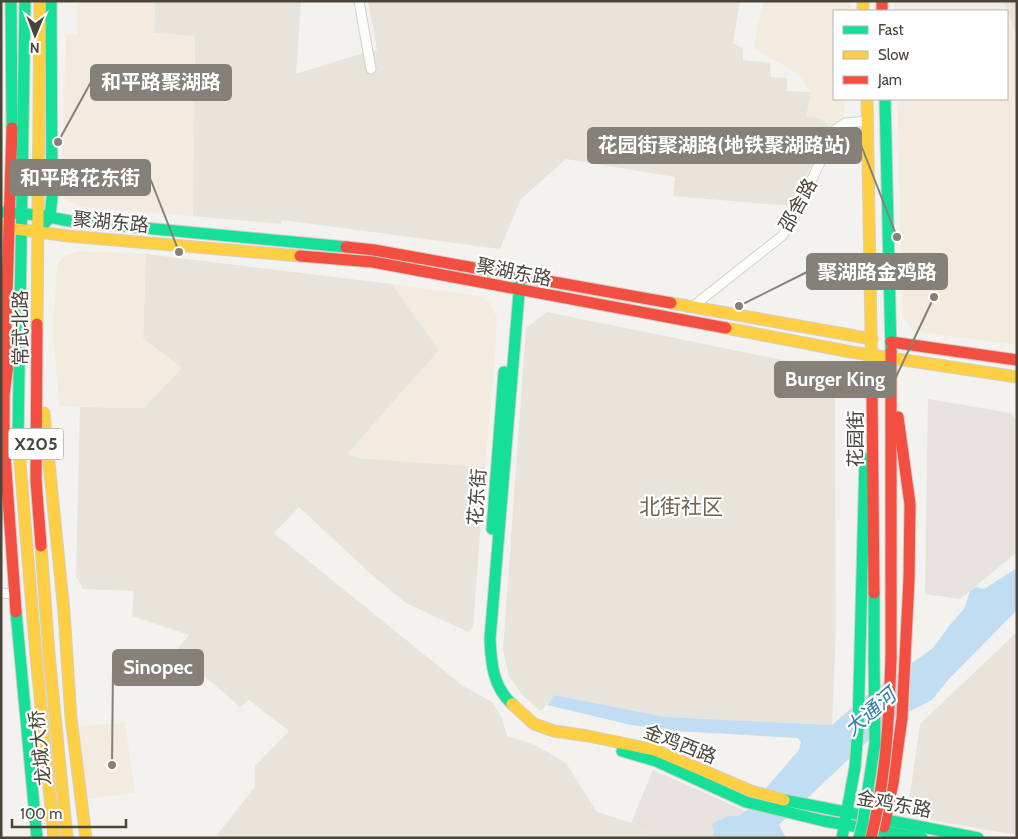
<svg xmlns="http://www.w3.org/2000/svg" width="1018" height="839" viewBox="0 0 1018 839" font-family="Cabin,'Noto Sans SC',sans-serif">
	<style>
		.residential { fill: #e7e4dc }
		.commercial { fill: #f3ebdf }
		.industrial { fill: #e6e2de }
		.parking { fill: #e6e3df }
		.water { fill: #c0ddf1 }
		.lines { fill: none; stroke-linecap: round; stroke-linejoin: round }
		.street-casing { stroke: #d2d0cb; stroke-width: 11 }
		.fast-casing { stroke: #d3cfc5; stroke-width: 13 }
		.slow-casing { stroke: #d3cfc5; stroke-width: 13 }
		.jam-casing { stroke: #d3cfc5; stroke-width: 13 }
		.street { stroke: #fdfdfc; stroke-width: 9 }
		.fast { stroke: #16e098; stroke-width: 11 }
		.slow { stroke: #ffcf43; stroke-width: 11 }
		.jam { stroke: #f24e42; stroke-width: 11 }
		.fast-bridge-casing { stroke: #d3cfc5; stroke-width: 13; stroke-linecap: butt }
		.jam-bridge-casing { stroke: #d3cfc5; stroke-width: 13; stroke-linecap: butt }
		.fast-bridge { stroke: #16e098; stroke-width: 11 }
		.jam-bridge { stroke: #f24e42; stroke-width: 11 }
		.labels { text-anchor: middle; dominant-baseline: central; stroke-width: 4.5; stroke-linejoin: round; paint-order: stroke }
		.shield { fill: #fff; stroke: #817c74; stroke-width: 1 }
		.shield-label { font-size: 18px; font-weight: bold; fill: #4b4439 }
		.street-label { font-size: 19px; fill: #4b4439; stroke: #fff }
		.water-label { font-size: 20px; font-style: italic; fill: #2e7ab2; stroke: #fff }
		.quarter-label { font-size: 21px; fill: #6e6250; stroke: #fff }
		.leader { fill: none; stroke: #868178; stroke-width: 2 }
		.callout-dot { fill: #868178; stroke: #fff; stroke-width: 2 }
		.callout { fill: #868178; stroke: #868178; stroke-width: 2 }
		.callout-label { font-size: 20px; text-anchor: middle; font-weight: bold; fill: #fff }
	</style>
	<rect width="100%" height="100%" fill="#f4f2ee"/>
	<!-- residential -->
	<g class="residential">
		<polygon points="155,1 301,1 296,74 363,53 377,50 368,1 740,1 733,43 743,49 743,60 770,63 771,77 787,78 787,91 811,92 820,118 831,128 791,206 673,196 675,177 566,159 521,199 500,249 282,220 281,224 193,216 195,37 154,33"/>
		<polygon points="1002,1 1017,1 1017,37 1007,11"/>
		<polygon points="146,254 392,284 439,350 348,454 358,458 485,467 473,627 468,632 406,603 374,577 299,507 274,533 463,686 492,702 502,718 507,736 535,745 566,763 597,812 631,823 645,830 650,838 221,838 217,835 255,787 255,766 289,731 249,700 240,707 176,651 189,635 132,616 134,591 83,589 76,576 80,407 144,408 143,338"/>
		<polygon points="547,312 822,368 832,379 835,394 836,629 832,725 666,717 554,695 541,711 522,695 509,676 503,650 526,328"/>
		<polygon points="1017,632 1017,835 907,816 920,724"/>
	</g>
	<!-- commercial -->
	<g class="commercial">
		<polygon points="77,1 155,1 154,33 195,36 193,216 81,207 65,199 61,189 66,35 78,35"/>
		<polygon points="763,1 850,1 850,11 834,11 834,99 845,99 844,115 831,128 820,118 806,117 811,92 798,74 754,48"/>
		<polygon points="894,1 1002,1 1006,11 894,11"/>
		<polygon points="1007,13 1017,37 1017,345 914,331 903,317 897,99 1007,99"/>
		<polygon points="80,251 146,254 143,338 182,368 144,408 59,406 53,331 57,264 65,256"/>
		<polygon points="392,284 479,296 490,303 497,318 495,356 485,467 358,458 347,454 439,350"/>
		<polygon points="125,723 135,793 86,799 78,726"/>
	</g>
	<!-- industrial -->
	<polygon class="industrial" points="653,770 779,826 786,838 650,838 645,830 631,823"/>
	<!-- parking -->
	<polygon class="parking" points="928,399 1011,413 1017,422 1017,552 960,599 925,594"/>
	<!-- water -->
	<polygon class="water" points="1017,568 1017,610 948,680 932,700 888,722 779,825 786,838 712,838 714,832 712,824 728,816 739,816 748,809 799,750 801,742 798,738 675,731 631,725 547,705 554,695 666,717 832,725 867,695 933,648 949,626 964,609 970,591 976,587 984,589"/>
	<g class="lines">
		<!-- street casing -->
		<g class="street-casing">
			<g id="street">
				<polyline points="359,1 371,69"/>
				<polyline points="692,307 782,236 792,221 836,129 845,123 868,121"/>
				<polyline points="1,593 14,594"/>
			</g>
		</g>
		<!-- fast casing -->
		<g class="fast-casing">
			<g id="fast">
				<polyline points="11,1 12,128"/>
				<polyline points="885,99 891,351"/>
				<polyline points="1,212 38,215 70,221 346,247"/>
				<polyline points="44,224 50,217 52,197 51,1"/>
				<polyline points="18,438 25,1"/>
				<polyline points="492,529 504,372"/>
				<polyline points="874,593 874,659"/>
				<polyline points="16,612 37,838"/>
				<path d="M512 704C493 687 491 663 490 639L520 281"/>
				<polyline points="622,751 656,761 746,802 824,821 922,838"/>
				<polyline points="784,800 978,838"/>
				<polyline points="842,838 855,767 858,729 865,458"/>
			</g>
		</g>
		<!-- slow casing -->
		<g class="slow-casing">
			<g id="slow">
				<polyline points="863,1 863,11"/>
				<polyline points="867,99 872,392"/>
				<polyline points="1,227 68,236 300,256"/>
				<polyline points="671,303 872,339"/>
				<polyline points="37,324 40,1"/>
				<polyline points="726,328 851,352 1017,377"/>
				<polyline points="44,413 64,612 71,718 86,838"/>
				<polyline points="18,438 36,656 54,838"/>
				<polyline points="41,546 49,654 67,838"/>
				<polyline points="512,704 534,724 554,731 588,736 655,750 751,791 784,800"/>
			</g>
		</g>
		<!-- jam casing -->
		<g class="jam-casing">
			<g id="jam">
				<polyline points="882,1 882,11"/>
				<polyline points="346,247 374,250 671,303"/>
				<polyline points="300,256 373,262 726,328"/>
				<polyline points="37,324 36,480 41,546"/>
				<polyline points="891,342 1017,360"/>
				<polyline points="10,348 4,395 4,441 16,612"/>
				<polyline points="891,351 891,658"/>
				<polyline points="5,359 12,128"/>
				<polyline points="872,392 874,593"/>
				<polyline points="884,827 893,783 902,718 909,579 910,504 898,417"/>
			</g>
		</g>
		<!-- street -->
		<use href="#street" class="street"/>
		<!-- fast -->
		<use href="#fast" class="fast"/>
		<!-- slow -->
		<use href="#slow" class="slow"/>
		<!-- jam -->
		<use href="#jam" class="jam"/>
		<!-- fast-bridge casing -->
		<g class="fast-bridge-casing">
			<polyline id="fast-bridge" points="859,838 863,822 875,743 874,659"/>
		</g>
		<!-- jam-bridge casing -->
		<g class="jam-bridge-casing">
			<path id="jam-bridge" d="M871 838C886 779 889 719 891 658"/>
		</g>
		<!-- fast-bridge -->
		<use href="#fast-bridge" class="fast-bridge"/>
		<!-- jam-bridge -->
		<use href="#jam-bridge" class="jam-bridge"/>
	</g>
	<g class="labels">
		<!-- shield labels -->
		<rect class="shield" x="8.5" y="428.5" width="55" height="31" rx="4"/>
		<g class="shield-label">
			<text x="36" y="444">X205</text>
		</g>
		<!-- street labels -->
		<g class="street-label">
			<text transform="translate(798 205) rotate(-61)">邵舍路</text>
			<text transform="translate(111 222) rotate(5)">聚湖东路</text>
			<text transform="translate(514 272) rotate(11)">聚湖东路</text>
			<text transform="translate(20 328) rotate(-90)">常武北路</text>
			<text transform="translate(855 439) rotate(-90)">花园街</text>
			<text transform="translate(477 497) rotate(-86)">花东街</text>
			<text transform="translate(680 744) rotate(21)">金鸡西路</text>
			<text transform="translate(40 748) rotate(-96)">龙城大桥</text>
			<text transform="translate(894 804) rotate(10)">金鸡东路</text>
		</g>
		<!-- water labels -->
		<g class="water-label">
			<text transform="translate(870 712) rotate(-41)">大通河</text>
		</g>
		<!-- quarter labels -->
		<g class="quarter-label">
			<text x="681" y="506">北街社区</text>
		</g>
	</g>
	<!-- callouts -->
	<path class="leader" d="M58 142L91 82M897 237L861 145M179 252L150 178M739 306L807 272M934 297L895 379M112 765L113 667"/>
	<g class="callout-dot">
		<circle cx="58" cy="142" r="5"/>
		<circle cx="897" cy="237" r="5"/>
		<circle cx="179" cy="252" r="5"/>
		<circle cx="739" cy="306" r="5"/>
		<circle cx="934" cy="297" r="5"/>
		<circle cx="112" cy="765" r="5"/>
	</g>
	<g class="callout">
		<rect x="91" y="65" width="140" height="35" rx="5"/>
		<rect x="588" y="128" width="273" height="35" rx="5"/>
		<rect x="10" y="160" width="140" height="35" rx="5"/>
		<rect x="807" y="254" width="140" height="35" rx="5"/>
		<rect x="775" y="362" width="120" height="35" rx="5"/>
		<rect x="113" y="650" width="90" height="35" rx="5"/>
	</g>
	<g class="callout-label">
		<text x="161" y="89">和平路聚湖路</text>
		<text x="724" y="152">花园街聚湖路(地铁聚湖路站)</text>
		<text x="80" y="185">和平路花东街</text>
		<text x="877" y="279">聚湖路金鸡路</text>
		<text x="835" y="386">Burger King</text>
		<text x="158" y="674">Sinopec</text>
	</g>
	<!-- border -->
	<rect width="1018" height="839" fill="none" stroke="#4b4439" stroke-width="5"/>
	<!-- legend -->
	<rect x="833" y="10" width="175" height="90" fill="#ffffff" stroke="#b7b4b0"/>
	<rect x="843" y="26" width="25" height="8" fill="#16e098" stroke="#b7b4b0"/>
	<text x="878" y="35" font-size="15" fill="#4b4439">Fast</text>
	<rect x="843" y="51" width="25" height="8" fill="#ffcf43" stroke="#b7b4b0"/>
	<text x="878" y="60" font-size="15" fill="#4b4439">Slow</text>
	<rect x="843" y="76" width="25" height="8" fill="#f24e42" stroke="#b7b4b0"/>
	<text x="878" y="85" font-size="15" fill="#4b4439">Jam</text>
	<!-- north arrow -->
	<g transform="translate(35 35) rotate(181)" stroke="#ffffff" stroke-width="4" paint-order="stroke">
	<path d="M0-4L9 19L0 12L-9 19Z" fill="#4b4439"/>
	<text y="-8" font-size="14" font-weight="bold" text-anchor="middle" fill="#4b4439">N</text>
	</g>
	<!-- scale -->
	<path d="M12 819v8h114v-8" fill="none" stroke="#4b4439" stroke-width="2.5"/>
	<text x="20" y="819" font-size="15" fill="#4b4439" stroke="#ffffff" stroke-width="4" paint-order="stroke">100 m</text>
</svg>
